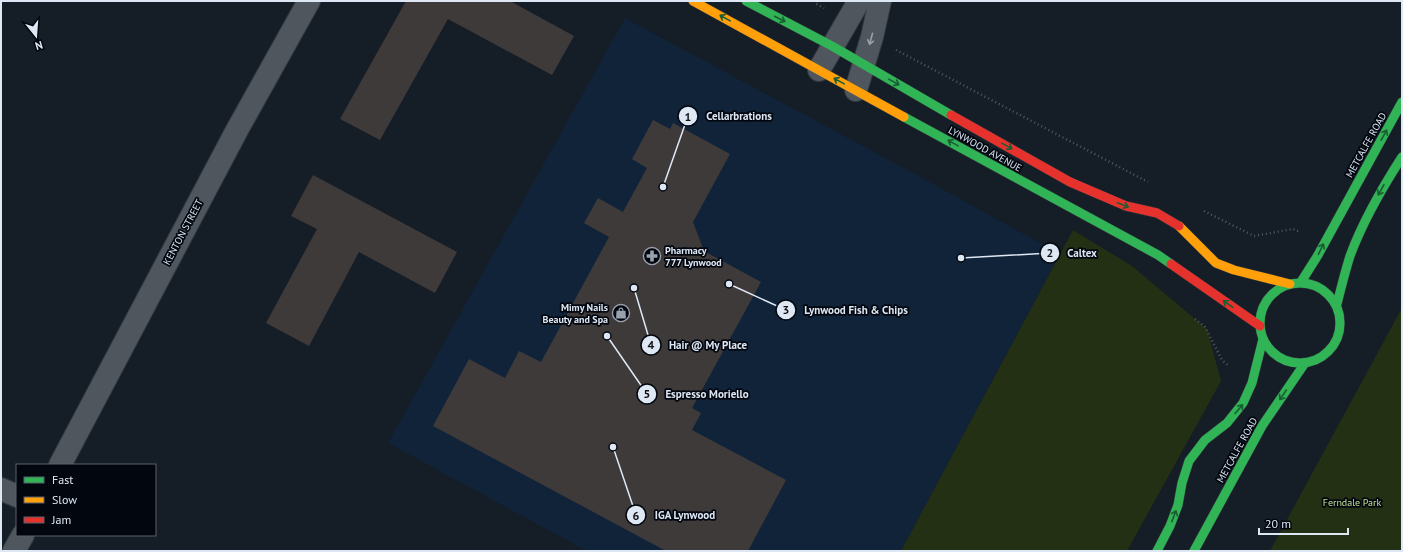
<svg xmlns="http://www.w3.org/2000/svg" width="1403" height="552" viewBox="0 0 1403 552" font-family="'PT Sans',sans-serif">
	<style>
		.built { fill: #112339 }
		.green { fill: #243014 }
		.building { fill: #3f3a3a }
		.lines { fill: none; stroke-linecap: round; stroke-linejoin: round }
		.street-casing { stroke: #333941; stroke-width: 24 }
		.fast-casing { stroke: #333941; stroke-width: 10 }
		.slow-casing { stroke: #333941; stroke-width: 10 }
		.jam-casing { stroke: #333941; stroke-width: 10 }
		.path { stroke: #525961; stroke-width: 2.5; stroke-dasharray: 1 3; stroke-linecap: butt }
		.street { stroke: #4f565e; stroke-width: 22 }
		.fast { stroke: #30b455; stroke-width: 9 }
		.slow { stroke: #ff9f0a; stroke-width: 9 }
		.jam { stroke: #e5322d; stroke-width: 9 }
		.oneway { stroke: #195d32 }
		.oneway2 { stroke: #969faa }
		.labels { text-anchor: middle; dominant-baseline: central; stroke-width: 3.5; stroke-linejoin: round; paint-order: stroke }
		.street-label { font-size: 10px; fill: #dee8f5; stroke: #02060e }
		.poi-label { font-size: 10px; font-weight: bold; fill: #dee8f5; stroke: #02060e; text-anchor: start }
		.park-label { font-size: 10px; fill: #c1e292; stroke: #02060e }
		.leader { fill: none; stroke: #dee8f5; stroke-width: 1.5 }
		.callout-dot { fill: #dee8f5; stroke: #02060e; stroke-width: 1.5 }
		.mark-label { font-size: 12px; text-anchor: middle; font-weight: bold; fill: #111 }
		.callout-label { font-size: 11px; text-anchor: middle; font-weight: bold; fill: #dee8f5; stroke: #02060e; stroke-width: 3.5; stroke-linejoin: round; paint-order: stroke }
	</style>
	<rect width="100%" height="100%" fill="#151d26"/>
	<!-- built -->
	<polygon class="built" points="625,18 904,168 1060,254 901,551 587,551 388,443"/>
	<!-- green -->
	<g class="green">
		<polygon points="1073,230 1132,266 1207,329 1221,381 1127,551 901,551"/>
		<polygon points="1402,308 1402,551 1270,551"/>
	</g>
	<!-- building -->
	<g class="building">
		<polygon points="406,1 510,1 574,36 552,75 448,19 380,140 340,119"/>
		<polygon points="653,120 670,129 673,123 730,154 693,222 704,251 761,282 692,408 701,413 692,430 786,480 748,551 666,551 433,426 469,359 505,378 519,351 541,362 609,237 584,223 598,198 623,212 647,168 632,159"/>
		<polygon points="313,175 457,252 435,293 359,252 309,346 266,323 317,229 291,216"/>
	</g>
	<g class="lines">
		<!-- street casing -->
		<g class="street-casing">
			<g id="street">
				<polyline points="819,70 859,1"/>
				<polyline points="856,90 872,37 880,1"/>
				<polyline points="60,465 237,130 309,1"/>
				<polyline points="1,489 17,496"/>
				<polyline points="14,551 23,535"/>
			</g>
		</g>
		<!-- fast casing -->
		<g class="fast-casing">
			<g id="fast">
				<polyline points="746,1 832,46 951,115"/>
				<polyline points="904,117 1158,255 1171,264"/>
				<polyline points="1301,282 1318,255 1402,102"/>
				<circle cx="1300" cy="323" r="40"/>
				<path d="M1337 304C1341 288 1345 272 1350 256 1363 221 1382 188 1402 157"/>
				<polyline points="1157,551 1170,526 1178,505 1182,483 1189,461 1205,440 1227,423 1243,403 1252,383 1263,339"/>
				<polyline points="1194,551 1262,426 1305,363"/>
			</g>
		</g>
		<!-- slow casing -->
		<g class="slow-casing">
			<g id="slow">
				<polyline points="693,1 904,117"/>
				<polyline points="1179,226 1216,263 1234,270 1290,284"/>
			</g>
		</g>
		<!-- jam casing -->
		<g class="jam-casing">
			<g id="jam">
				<polyline points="951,115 1070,182 1126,206 1157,213 1179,226"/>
				<polyline points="1171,264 1260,326"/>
			</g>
		</g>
		<!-- path -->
		<g class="path">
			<polyline points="816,1 815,3 824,8"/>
			<polyline points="896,50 1148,182"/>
			<polyline points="1204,211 1254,236 1293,229 1300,232"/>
			<polyline points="1195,319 1205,327 1222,360 1229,366"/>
		</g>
		<!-- street -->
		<use href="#street" class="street"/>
		<!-- fast -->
		<use href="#fast" class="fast"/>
		<!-- slow -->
		<use href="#slow" class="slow"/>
		<!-- jam -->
		<use href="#jam" class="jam"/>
	</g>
	<!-- one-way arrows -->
	<defs><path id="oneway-shaft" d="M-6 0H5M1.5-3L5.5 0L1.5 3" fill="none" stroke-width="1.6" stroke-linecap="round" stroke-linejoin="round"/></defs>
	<g class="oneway">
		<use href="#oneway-shaft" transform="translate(725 18) rotate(-151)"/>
		<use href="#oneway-shaft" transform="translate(780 19) rotate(27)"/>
		<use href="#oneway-shaft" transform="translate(839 81) rotate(-151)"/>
		<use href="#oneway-shaft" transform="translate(894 82) rotate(29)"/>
		<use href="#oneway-shaft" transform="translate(1384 135) rotate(-61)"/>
		<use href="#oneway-shaft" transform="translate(953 143) rotate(-151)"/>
		<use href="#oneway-shaft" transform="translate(1007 146) rotate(29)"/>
		<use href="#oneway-shaft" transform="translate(1381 190) rotate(119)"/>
		<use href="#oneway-shaft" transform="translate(1123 205) rotate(21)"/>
		<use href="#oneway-shaft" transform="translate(1321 249) rotate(-64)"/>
		<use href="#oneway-shaft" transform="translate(1228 304) rotate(-145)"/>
		<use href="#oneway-shaft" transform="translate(1283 395) rotate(124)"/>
		<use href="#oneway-shaft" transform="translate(1239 409) rotate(-50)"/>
		<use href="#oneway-shaft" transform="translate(1174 516) rotate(-69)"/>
	</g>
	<use class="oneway2" href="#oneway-shaft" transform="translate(871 39) rotate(105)"/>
	<!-- icons -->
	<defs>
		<g id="pharmacy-ring" transform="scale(0.9)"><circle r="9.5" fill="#02060e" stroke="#98a1ad" stroke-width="1.5"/><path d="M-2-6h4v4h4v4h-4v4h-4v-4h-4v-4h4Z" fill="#98a1ad"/></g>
		<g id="shop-ring" transform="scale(0.9)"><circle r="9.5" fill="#02060e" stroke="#98a1ad" stroke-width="1.5"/><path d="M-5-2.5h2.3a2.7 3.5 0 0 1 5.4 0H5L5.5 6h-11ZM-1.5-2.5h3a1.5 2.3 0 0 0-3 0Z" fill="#98a1ad"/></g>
	</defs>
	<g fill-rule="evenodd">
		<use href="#pharmacy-ring" x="652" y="256"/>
		<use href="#shop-ring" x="621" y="313"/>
	</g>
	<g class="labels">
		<!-- street labels -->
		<g class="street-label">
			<text transform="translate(1366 145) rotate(-61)">METCALFE ROAD</text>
			<text transform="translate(985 149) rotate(29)">LYNWOOD AVENUE</text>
			<text transform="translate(183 232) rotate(-62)">KENTON STREET</text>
			<text transform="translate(1237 450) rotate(-61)">METCALFE ROAD</text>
		</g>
		<!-- poi labels -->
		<g class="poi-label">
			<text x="665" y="250">Pharmacy<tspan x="665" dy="12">777 Lynwood</tspan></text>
			<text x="608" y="307" text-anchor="end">Mimy Nails<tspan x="608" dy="12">Beauty and Spa</tspan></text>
		</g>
		<!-- park labels -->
		<g class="park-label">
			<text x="1352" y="502">Ferndale Park</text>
		</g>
	</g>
	<!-- callouts -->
	<path class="leader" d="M663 187L688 116M961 258L1050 253M729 284L786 310M634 288L651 345M607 336L647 394M613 447L636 515"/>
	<g class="callout-dot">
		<circle cx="663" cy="187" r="4"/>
		<circle cx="961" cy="258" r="4"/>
		<circle cx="729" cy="284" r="4"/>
		<circle cx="634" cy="288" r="4"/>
		<circle cx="607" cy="336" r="4"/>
		<circle cx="613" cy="447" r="4"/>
		<circle cx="688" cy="116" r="10"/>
		<circle cx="1050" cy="253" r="10"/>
		<circle cx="786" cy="310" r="10"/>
		<circle cx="651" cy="345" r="10"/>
		<circle cx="647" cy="394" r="10"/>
		<circle cx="636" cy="515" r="10"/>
	</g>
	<g class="mark-label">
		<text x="688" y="121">1</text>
		<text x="1050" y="257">2</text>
		<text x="786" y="314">3</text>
		<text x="651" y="349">4</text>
		<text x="647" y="398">5</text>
		<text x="636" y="520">6</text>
	</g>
	<g class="callout-label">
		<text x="739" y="120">Cellarbrations</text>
		<text x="1082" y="257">Caltex</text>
		<text x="856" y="314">Lynwood Fish &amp; Chips</text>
		<text x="708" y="349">Hair @ My Place</text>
		<text x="707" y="398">Espresso Moriello</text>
		<text x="685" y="519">IGA Lynwood</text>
	</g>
	<!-- border -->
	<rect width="1403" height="552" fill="none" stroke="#dee8f5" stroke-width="4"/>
	<!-- legend -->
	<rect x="16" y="464" width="140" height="72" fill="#02060e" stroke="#5a606a"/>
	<rect x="24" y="477" width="20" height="6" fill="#30b455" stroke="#5a606a"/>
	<text x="52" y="484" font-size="12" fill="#dee8f5">Fast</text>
	<rect x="24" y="497" width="20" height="6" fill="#ff9f0a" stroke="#5a606a"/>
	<text x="52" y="504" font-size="12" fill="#dee8f5">Slow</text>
	<rect x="24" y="517" width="20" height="6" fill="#e5322d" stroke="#5a606a"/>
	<text x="52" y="524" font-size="12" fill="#dee8f5">Jam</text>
	<!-- north arrow -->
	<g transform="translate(36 36) rotate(163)" stroke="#02060e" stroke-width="3" paint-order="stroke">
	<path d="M0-3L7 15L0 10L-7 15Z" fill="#dee8f5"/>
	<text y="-6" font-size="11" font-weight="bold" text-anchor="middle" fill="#dee8f5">N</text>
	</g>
	<!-- scale -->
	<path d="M1259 528v6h89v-6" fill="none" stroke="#dee8f5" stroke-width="2"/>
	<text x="1265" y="528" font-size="12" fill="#dee8f5" stroke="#02060e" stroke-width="3" paint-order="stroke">20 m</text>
</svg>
